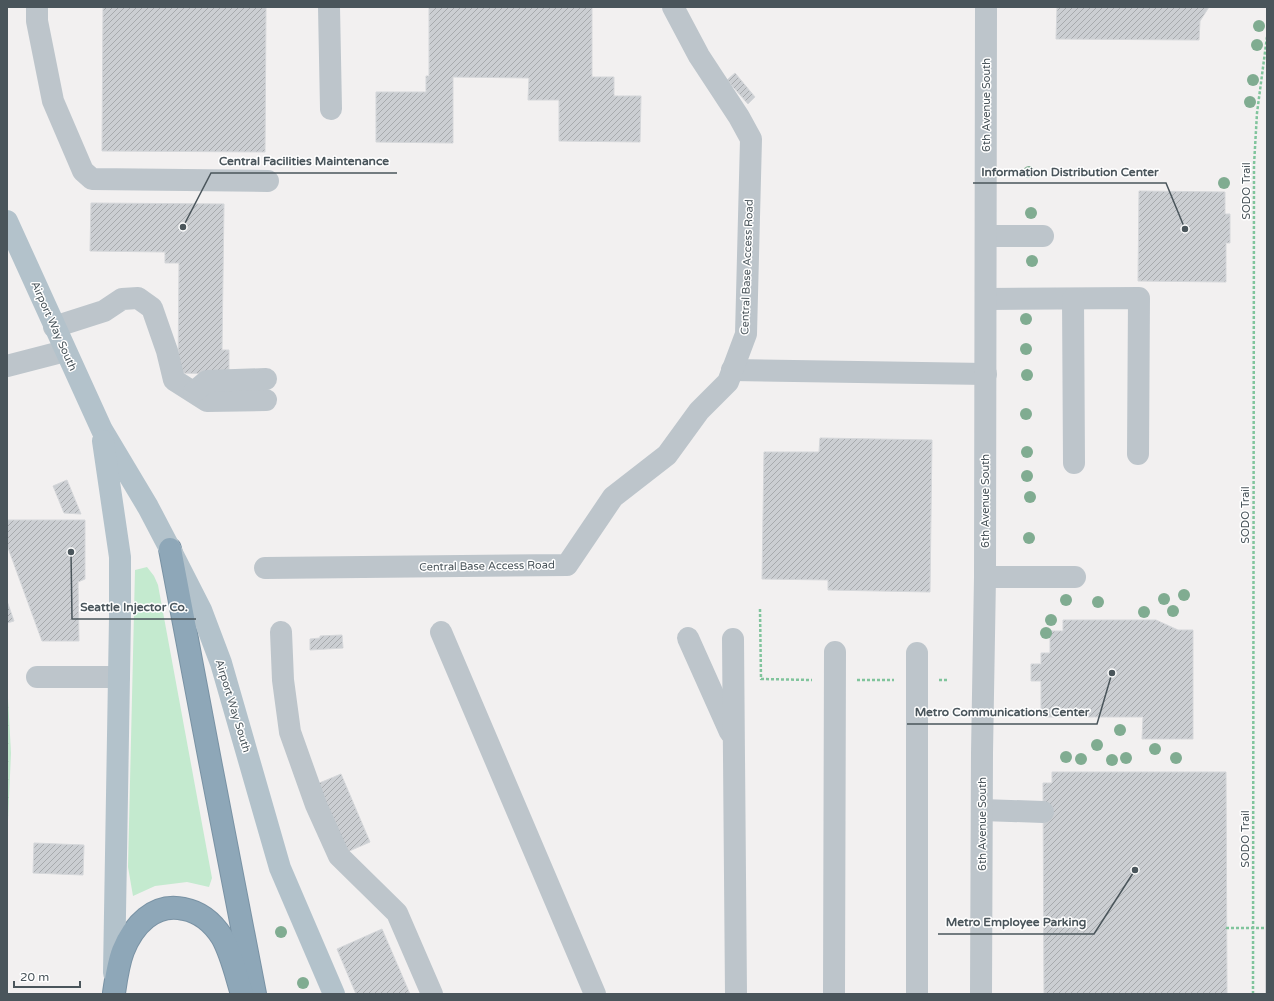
<svg xmlns="http://www.w3.org/2000/svg" width="1274" height="1001" viewBox="0 0 1274 1001" font-family="'Varela Round',sans-serif">
	<style>
		.grass { fill: #c4eacf }
		.forest { fill: url(#forest-crowns) }
		.building { fill: url(#building-hatch); stroke: #d5d7da }
		.lines { fill: none; stroke-linecap: round; stroke-linejoin: round }
		.highway-casing { stroke: #7992a4; stroke-width: 24 }
		.path { stroke: #80c49c; stroke-width: 2.5; stroke-dasharray: 3 2; stroke-linecap: butt }
		.minor { stroke: #bdc5cb; stroke-width: 22 }
		.major { stroke: #b3c2cb; stroke-width: 22 }
		.highway { stroke: #8ea7b8; stroke-width: 22 }
		.tram { stroke: #b3b6b9; stroke-width: 1 }
		.path-bridge { stroke: #80c49c; stroke-width: 2.5; stroke-dasharray: 3 2; stroke-linecap: butt }
		.tree { fill: #80ac91 }
		.labels { text-anchor: middle; dominant-baseline: central; stroke-width: 3; stroke-linejoin: round; paint-order: stroke }
		.street-label { font-size: 11px; fill: #4a555b; stroke: #fff }
		.leader { fill: none; stroke: #4a555b; stroke-width: 1.5 }
		.callout-dot { fill: #4a555b; stroke: #fff; stroke-width: 1.5 }
		.callout-label { font-size: 12px; text-anchor: middle; font-weight: bold; fill: #4a555b; stroke: #fff; stroke-width: 3; stroke-linejoin: round; paint-order: stroke }
	</style>
	<defs>
		<pattern id="forest-crowns" width="20" height="18" patternUnits="userSpaceOnUse"><rect width="20" height="18" fill="#c4eacf"/><path d="M2 6a3 3 0 1 1 6 0M12 15a3 3 0 1 1 6 0" fill="none" stroke="#a1c0ab"/></pattern>
		<pattern id="building-hatch" width="6" height="6" patternUnits="userSpaceOnUse"><rect width="6" height="6" fill="#cbced2"/><path d="M-1 1l2-2M0 6l6-6M5 7l2-2" fill="none" stroke="#a7aaad"/></pattern>
	</defs>
	<rect width="100%" height="100%" fill="#f2f0f0"/>
	<!-- grass -->
	<polygon class="grass" points="147,567 154,576 158,585 212,878 209,887 187,882 155,886 133,896 128,867 135,570"/>
	<!-- forest -->
	<polygon class="forest" points="7,680 11,753 7,843"/>
	<!-- building -->
	<g class="building">
		<polygon points="103,7 266,7 265,152 102,151"/>
		<polygon points="429,7 592,7 592,77 614,77 614,96 641,96 640,142 559,141 559,100 528,100 529,78 453,77 453,143 376,142 376,92 426,92 426,76 429,76"/>
		<polygon points="1057,7 1209,7 1200,21 1199,40 1056,39"/>
		<polygon points="735,73 755,97 748,104 727,80"/>
		<polygon points="1139,191 1225,192 1225,214 1230,214 1230,243 1226,243 1226,282 1138,281"/>
		<polygon points="91,203 224,204 222,350 229,350 229,374 178,373 179,263 165,263 165,252 90,251"/>
		<polygon points="820,438 932,440 930,592 828,590 828,580 762,579 764,452 819,452"/>
		<polygon points="67,480 81,514 64,513 53,486"/>
		<polygon points="7,520 85,520 85,579 78,582 79,641 42,641 7,545"/>
		<polygon points="7,601 14,621 7,623"/>
		<polygon points="1063,620 1156,620 1178,630 1193,630 1193,739 1142,739 1143,717 1041,717 1041,681 1031,681 1031,664 1041,664 1041,653 1050,653 1050,631 1063,631"/>
		<polygon points="342,635 343,648 310,650 310,639 320,638 320,636"/>
		<polygon points="1052,772 1226,772 1227,994 1044,994 1043,783 1052,783"/>
		<polygon points="341,774 370,842 347,852 317,784"/>
		<polygon points="34,843 84,845 83,875 33,873"/>
		<polygon points="382,929 410,994 356,994 337,949"/>
	</g>
	<g class="lines">
		<!-- highway casing -->
		<g class="highway-casing">
			<g id="highway">
				<polyline points="170,549 210,761 255,994"/>
				<path d="M114 993C116 979 118 964 123 951 133 926 154 902 184 909 200 912 213 923 222 937 232 955 236 975 242 994"/>
			</g>
		</g>
		<!-- path -->
		<g class="path">
			<polyline points="760,609 761,679 812,680"/>
			<polyline points="857,680 894,680"/>
			<polyline points="939,680 949,680"/>
			<polyline points="1253,994 1254,165 1257,113 1267,37"/>
		</g>
		<!-- minor -->
		<g class="minor">
			<polyline points="37,7 37,21 53,101 83,171 92,179 268,181"/>
			<polyline points="329,7 331,109"/>
			<polyline points="986,236 1043,236"/>
			<polyline points="986,299 1139,298 1138,454"/>
			<polyline points="1073,299 1074,463"/>
			<polyline points="54,327 104,311 122,299 138,298 152,308 167,351 174,380 207,401 266,400"/>
			<polyline points="7,366 65,351"/>
			<polyline points="732,370 986,374"/>
			<polyline points="194,392 207,381 266,379"/>
			<polyline points="265,568 567,565 613,497 667,455 699,411 728,382 746,334 751,139 739,117 699,56 673,7"/>
			<polyline points="985,577 1075,577"/>
			<polyline points="281,632 283,680 290,732 316,805 339,856 397,913 432,994"/>
			<polyline points="441,632 595,994"/>
			<polyline points="688,638 730,732"/>
			<polyline points="733,639 736,994"/>
			<polyline points="37,677 119,677"/>
			<polyline points="982,810 1043,812"/>
			<polyline points="834,994 835,652"/>
			<polyline points="917,994 917,653"/>
			<polyline points="981,994 982,753 985,577 986,7"/>
		</g>
		<!-- major -->
		<g class="major">
			<polyline points="7,221 102,430 148,507 170,549 201,610 221,663 280,868 334,994"/>
			<polyline points="103,441 120,557 120,617 114,973"/>
		</g>
		<!-- highway -->
		<use href="#highway" class="highway"/>
		<!-- tram -->
		<polyline class="tram" points="1266,994 1267,178"/>
		<!-- path-bridge -->
		<polyline class="path-bridge" points="1226,928 1267,928"/>
	</g>
	<!-- trees -->
	<g class="tree">
		<circle cx="1259" cy="26" r="6"/>
		<circle cx="1257" cy="45" r="6"/>
		<circle cx="1253" cy="80" r="6"/>
		<circle cx="1250" cy="102" r="6"/>
		<circle cx="1029" cy="172" r="6"/>
		<circle cx="1224" cy="183" r="6"/>
		<circle cx="1031" cy="213" r="6"/>
		<circle cx="1032" cy="261" r="6"/>
		<circle cx="1026" cy="319" r="6"/>
		<circle cx="1026" cy="349" r="6"/>
		<circle cx="1027" cy="375" r="6"/>
		<circle cx="1026" cy="414" r="6"/>
		<circle cx="1027" cy="452" r="6"/>
		<circle cx="1027" cy="476" r="6"/>
		<circle cx="1030" cy="497" r="6"/>
		<circle cx="1029" cy="538" r="6"/>
		<circle cx="1184" cy="595" r="6"/>
		<circle cx="1164" cy="599" r="6"/>
		<circle cx="1066" cy="600" r="6"/>
		<circle cx="1098" cy="602" r="6"/>
		<circle cx="1173" cy="611" r="6"/>
		<circle cx="1144" cy="612" r="6"/>
		<circle cx="1051" cy="620" r="6"/>
		<circle cx="1046" cy="633" r="6"/>
		<circle cx="1120" cy="730" r="6"/>
		<circle cx="1097" cy="745" r="6"/>
		<circle cx="1155" cy="749" r="6"/>
		<circle cx="1066" cy="757" r="6"/>
		<circle cx="1126" cy="758" r="6"/>
		<circle cx="1176" cy="758" r="6"/>
		<circle cx="1081" cy="759" r="6"/>
		<circle cx="1112" cy="760" r="6"/>
		<circle cx="281" cy="932" r="6"/>
		<circle cx="303" cy="983" r="6"/>
	</g>
	<g class="labels">
		<!-- street labels -->
		<g class="street-label">
			<text transform="translate(986 105) rotate(-90)">6th Avenue South</text>
			<text transform="translate(1246 191) rotate(-90)">SODO Trail</text>
			<text transform="translate(747 267) rotate(-88)">Central Base Access Road</text>
			<text transform="translate(54 326) rotate(66)">Airport Way South</text>
			<text transform="translate(985 501) rotate(-90)">6th Avenue South</text>
			<text transform="translate(1245 515) rotate(-90)">SODO Trail</text>
			<text transform="translate(487 566) rotate(-1)">Central Base Access Road</text>
			<text transform="translate(233 706) rotate(73)">Airport Way South</text>
			<text transform="translate(982 824) rotate(-90)">6th Avenue South</text>
			<text transform="translate(1245 839) rotate(-90)">SODO Trail</text>
		</g>
	</g>
	<!-- callouts -->
	<path class="leader" d="M183 227L211 173H397M1185 229L1166 183H973M71 552L72 619H196M1112 673L1097 724H907M1135 870L1094 934H938"/>
	<g class="callout-dot">
		<circle cx="183" cy="227" r="4"/>
		<circle cx="1185" cy="229" r="4"/>
		<circle cx="71" cy="552" r="4"/>
		<circle cx="1112" cy="673" r="4"/>
		<circle cx="1135" cy="870" r="4"/>
	</g>
	<g class="callout-label">
		<text x="304" y="165">Central Facilities Maintenance</text>
		<text x="1070" y="176">Information Distribution Center</text>
		<text x="134" y="611">Seattle Injector Co.</text>
		<text x="1002" y="716">Metro Communications Center</text>
		<text x="1016" y="926">Metro Employee Parking</text>
	</g>
	<!-- border -->
	<rect width="1274" height="1001" fill="none" stroke="#4a555b" stroke-width="16"/>
	<!-- scale -->
	<path d="M14 981v6h66v-6" fill="none" stroke="#4a555b" stroke-width="2"/>
	<text x="20" y="981" font-size="12" fill="#4a555b" stroke="#ffffff" stroke-width="3" paint-order="stroke">20 m</text>
</svg>
